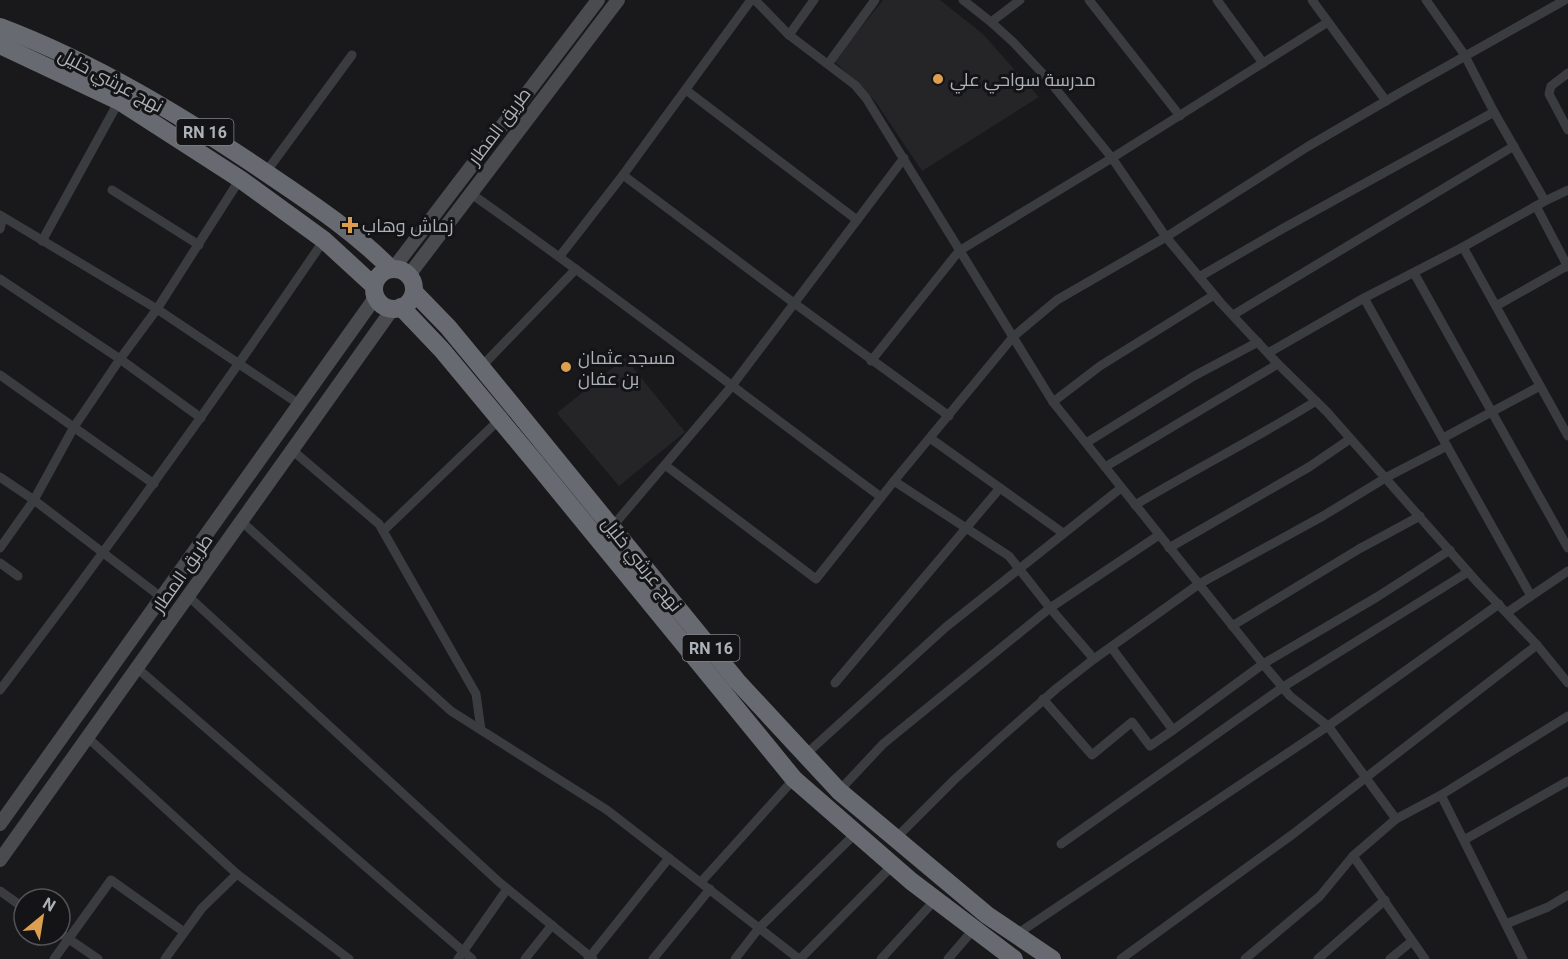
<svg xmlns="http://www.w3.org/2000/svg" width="1568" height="959" viewBox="0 0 1568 959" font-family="Roboto,Cairo,sans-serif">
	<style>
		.built { fill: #252528 }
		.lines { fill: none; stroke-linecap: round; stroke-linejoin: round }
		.street { stroke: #3b3c3f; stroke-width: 9 }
		.secondary { stroke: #494b4f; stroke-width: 14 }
		.highway { stroke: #676a70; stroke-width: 18 }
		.poi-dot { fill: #dc9f50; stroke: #141416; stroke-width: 2 }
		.labels { text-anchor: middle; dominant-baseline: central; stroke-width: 6; stroke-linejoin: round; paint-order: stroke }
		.shield { fill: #141416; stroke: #7f8388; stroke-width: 1.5 }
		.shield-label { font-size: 16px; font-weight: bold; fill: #adb2b9 }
		.poi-label { font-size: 18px; fill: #adb2b9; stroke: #141416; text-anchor: start }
		.street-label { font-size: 18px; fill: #adb2b9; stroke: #141416 }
	</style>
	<rect width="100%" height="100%" fill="#19191b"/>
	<!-- built -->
	<g class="built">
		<polygon points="883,0 940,0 983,34 1039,97 922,171 875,101 834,61"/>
		<polygon points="625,358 685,432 619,486 557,413"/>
	</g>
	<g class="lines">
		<!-- street -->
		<g class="street">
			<polyline points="755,0 789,35 855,85 866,98 1053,402 1263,664 1290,696 1328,726 1396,819"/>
			<polyline points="963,0 991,22 1013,42 1046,77 1112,158 1166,237 1220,302 1278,364 1327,412 1478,583 1537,645 1568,683"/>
			<polyline points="1089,0 1180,116"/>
			<polyline points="1217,0 1263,63"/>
			<polyline points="1312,0 1386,101"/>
			<polyline points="991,22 1020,0"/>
			<polyline points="789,35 814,0"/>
			<polyline points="828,64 875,0"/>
			<polyline points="1568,73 1551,86 1549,94 1568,130"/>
			<polyline points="686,90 857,220"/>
			<polyline points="266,172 352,55"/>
			<polyline points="623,175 794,303 949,416"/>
			<polyline points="112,190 199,245"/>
			<path d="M470 193C610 291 744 396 881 497"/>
			<polyline points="1545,201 1568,190"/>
			<polyline points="1536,206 1568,267"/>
			<polyline points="0,215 157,309 299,404"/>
			<polyline points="0,229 3,217"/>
			<polyline points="42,241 119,101"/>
			<polyline points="1463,247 1568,436"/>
			<polyline points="560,256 623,175 751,0"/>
			<polyline points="1414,273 1568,548"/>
			<polyline points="1199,277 1282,229 1494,112"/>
			<polyline points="0,279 120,359 201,418"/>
			<polyline points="1364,298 1531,596 1568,571"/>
			<polyline points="1496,306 1567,266"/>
			<polyline points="1233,315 1514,146"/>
			<polyline points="1268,353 1364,298 1463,247 1545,201 1494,112 1464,54 1426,0"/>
			<polyline points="871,361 959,251 1112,158 1328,22"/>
			<polyline points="481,367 576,269"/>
			<polyline points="0,375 154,484"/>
			<polyline points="1053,402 1100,366 1214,295"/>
			<polyline points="930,438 1063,533"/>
			<polyline points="1443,438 1540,386"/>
			<polyline points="1086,443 1194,376 1258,342"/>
			<polyline points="292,450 379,524 476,694 481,730"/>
			<polyline points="665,465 816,579 894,481 1013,337 1057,300 1166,237 1307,147 1403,91 1565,0"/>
			<polyline points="1105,467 1278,364"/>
			<polyline points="0,477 34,500 161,597"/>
			<polyline points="894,481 1009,556 1050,608 1094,659"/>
			<path d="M1135 505C1195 469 1257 438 1316 401"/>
			<polyline points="241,521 451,711 607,810 799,959"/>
			<polyline points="612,527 731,387 904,158"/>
			<polyline points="383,531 500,419"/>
			<polyline points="0,548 34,500 74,427 120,359 157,309 240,179"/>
			<polyline points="1169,548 1309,467 1350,439"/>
			<polyline points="0,563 18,576"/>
			<polyline points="188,596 499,882 593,959"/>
			<polyline points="1508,612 1531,596"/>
			<polyline points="1232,626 1359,549 1420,516"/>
			<polyline points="1111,647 1173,730 1263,664 1377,597 1450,550"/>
			<polyline points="137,668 472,959"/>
			<polyline points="835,683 1000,488"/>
			<path d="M0 690C112 543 220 393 324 240"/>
			<polyline points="1043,699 1092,755 1132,722 1150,746 1173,730"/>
			<polyline points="87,737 237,874 349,959"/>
			<polyline points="805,755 946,627 1121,488"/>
			<polyline points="839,791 883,744 1050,608 1159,535"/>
			<polyline points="1441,795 1523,959"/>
			<polyline points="895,839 954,780 1000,738 1057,688 1094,659 1199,584 1323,516 1387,477 1447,446"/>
			<polyline points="1464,840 1568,781"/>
			<polyline points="1061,844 1283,687 1468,572"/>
			<polyline points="1353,856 1425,959"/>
			<polyline points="701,882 794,779"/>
			<polyline points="0,891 24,908"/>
			<polyline points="1506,924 1548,907 1568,895"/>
			<polyline points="60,933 98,959"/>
			<polyline points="1017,934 1328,726 1499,604"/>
			<polyline points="54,959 111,880 184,932"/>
			<polyline points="165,959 202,908 237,874"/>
			<polyline points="458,959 507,889"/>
			<polyline points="525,959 552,925"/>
			<polyline points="588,959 669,858"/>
			<polyline points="653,959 710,889"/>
			<polyline points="735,959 759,928 856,833"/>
			<polyline points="800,959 893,865"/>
			<polyline points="881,959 935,900"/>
			<polyline points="948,959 973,930"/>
			<polyline points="1121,959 1293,834 1537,645"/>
			<polyline points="1245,959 1320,896 1353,856 1396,819 1441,795 1568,716"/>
			<polyline points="1318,959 1385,900"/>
			<polyline points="1390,959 1412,941"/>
		</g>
		<!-- secondary -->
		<g class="secondary">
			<polyline points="393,269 598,0"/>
			<polyline points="409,275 618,0"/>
			<polyline points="0,824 372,302 375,294"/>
			<polyline points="0,860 389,314 396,308"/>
		</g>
		<!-- highway -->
		<g class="highway">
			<path d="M0 27C95 63 184 117 268 174 311 203 355 232 391 269"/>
			<polyline points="0,45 119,101 240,179 324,240 374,286"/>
			<circle cx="394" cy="289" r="20"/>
			<polyline points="414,292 448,327 481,367 737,681 839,791 987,915 1052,959"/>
			<polyline points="401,307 442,350 535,462 794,779 911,881 1014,959"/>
		</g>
	</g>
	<!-- markers -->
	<g class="poi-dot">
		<circle cx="938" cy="79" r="6"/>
		<path d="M347 216h6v6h6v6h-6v6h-6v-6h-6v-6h6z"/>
		<circle cx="566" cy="367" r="6"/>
	</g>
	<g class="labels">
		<!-- shield labels -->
		<g class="shield">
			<rect x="176.5" y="119" width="57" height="26" rx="4.5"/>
			<rect x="682.5" y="635" width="57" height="26" rx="4.5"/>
		</g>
		<g class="shield-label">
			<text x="205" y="132">RN 16</text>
			<text x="711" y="648">RN 16</text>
		</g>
		<!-- poi labels -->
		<g class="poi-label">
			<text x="950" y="79">مدرسة سواحي علي</text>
			<text x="362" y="225">زماش وهاب</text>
			<text x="578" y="357">مسجد عثمان<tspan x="578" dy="21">بن عفان</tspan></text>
		</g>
		<!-- street labels -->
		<g class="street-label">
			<text transform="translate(111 80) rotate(28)">نهج عرشي خليل</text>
			<text transform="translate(499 126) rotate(-53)">طريق المطار</text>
			<text transform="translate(642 564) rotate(51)">نهج عرشي خليل</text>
			<text transform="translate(182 573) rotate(-55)">طريق المطار</text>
		</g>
	</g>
	<!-- north arrow -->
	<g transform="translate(42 917) rotate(30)"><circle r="28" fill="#141416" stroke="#515357" stroke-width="1.5"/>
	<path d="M0-4.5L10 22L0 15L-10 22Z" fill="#dc9f50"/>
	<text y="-9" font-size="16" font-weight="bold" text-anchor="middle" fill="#adb2b9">N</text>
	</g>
</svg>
